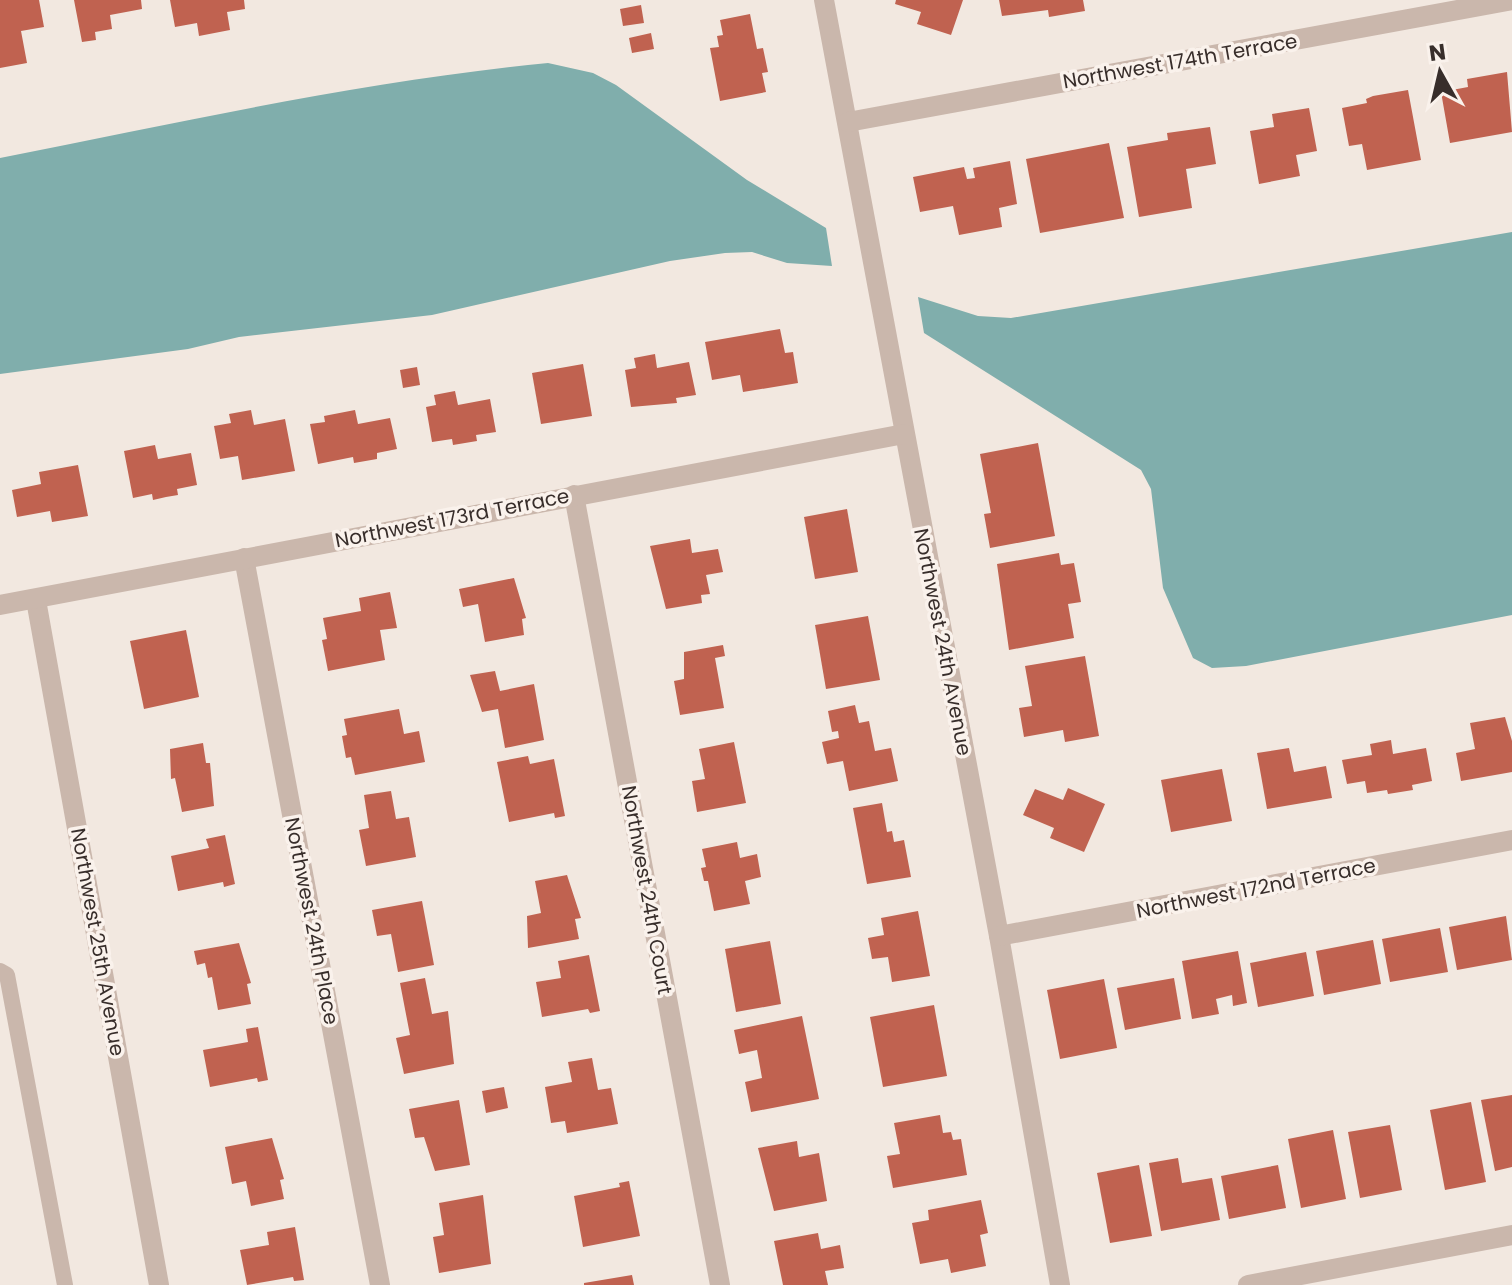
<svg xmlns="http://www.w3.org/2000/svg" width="1512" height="1285" viewBox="0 0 1512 1285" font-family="Poppins,sans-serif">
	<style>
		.water { fill: #80aeac }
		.building { fill: #c06250 }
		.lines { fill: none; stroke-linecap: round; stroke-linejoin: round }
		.service { stroke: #cab7ac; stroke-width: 16 }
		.minor { stroke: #cab7ac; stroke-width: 20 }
		.labels { text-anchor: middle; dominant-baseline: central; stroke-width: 7; stroke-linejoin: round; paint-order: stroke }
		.street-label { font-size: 20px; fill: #382e2b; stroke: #faf2ec }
	</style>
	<rect width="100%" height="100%" fill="#f2e8e0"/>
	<!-- water -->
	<g class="water">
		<path d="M548 63 593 73 616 85 747 180 826 228 832 266 787 263 752 252 725 253 670 261 432 315 239 337 188 349 0 374V158C182 122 364 81 548 63Z"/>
		<polygon points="1512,232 1512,615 1246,666 1212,668 1193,658 1163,588 1151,489 1141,470 924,333 918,297 978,316 1011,318"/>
	</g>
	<!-- building -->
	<g class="building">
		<polygon points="0,0 39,0 44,27 21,31 27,63 0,68"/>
		<polygon points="74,0 141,0 142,9 110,15 112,29 95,32 96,40 82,42"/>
		<polygon points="170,0 244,0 245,9 227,12 230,30 199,36 197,23 175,27"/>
		<polygon points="896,0 963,0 951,35 917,24 921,12 895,4"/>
		<polygon points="999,0 1083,0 1085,11 1049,17 1048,10 1002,16"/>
		<polygon points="641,5 644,23 623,26 620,9"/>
		<polygon points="750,14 757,49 763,48 768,72 762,73 766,92 720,101 710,48 719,47 717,36 723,35 720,20"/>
		<polygon points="651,33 654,49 632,53 629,38"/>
		<polygon points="1507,72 1512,132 1450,143 1441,92 1468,87 1467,79"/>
		<polygon points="1408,90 1421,160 1367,170 1362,144 1349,146 1342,108 1367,103 1366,99 1373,96"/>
		<polygon points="1309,108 1317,151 1296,155 1300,176 1259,184 1250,131 1274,127 1272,114"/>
		<polygon points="1210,127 1216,164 1186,169 1192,208 1139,217 1127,147 1168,140 1167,133"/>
		<polygon points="1109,143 1124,218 1040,233 1026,159"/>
		<polygon points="1010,161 1017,204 999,208 1002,227 959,235 953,206 920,212 913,177 964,167 967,179 975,178 973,168"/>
		<polygon points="780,329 785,353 793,352 798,383 743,392 740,375 712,380 705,342"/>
		<polygon points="655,354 657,368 689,362 696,395 676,398 677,403 631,407 625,370 636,368 634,358"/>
		<polygon points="583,364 592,416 541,424 532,373"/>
		<polygon points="417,367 420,385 403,388 400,370"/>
		<polygon points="455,391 458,405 490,399 496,432 476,435 477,441 453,445 452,439 432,442 426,407 436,405 434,395"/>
		<polygon points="251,410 254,425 285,419 295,471 242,480 238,456 220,459 214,426 231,423 229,414"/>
		<polygon points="355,410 358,424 390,418 397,449 377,453 377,459 354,463 353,457 318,464 310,424 325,422 324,416"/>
		<polygon points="1038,443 1055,536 990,548 984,514 991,513 980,454"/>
		<polygon points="155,445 158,459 191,453 197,485 177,489 178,495 166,497 153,500 152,494 133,498 124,451"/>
		<polygon points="78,465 88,516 52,522 50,511 17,517 12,490 41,484 39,472"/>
		<polygon points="847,509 858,572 815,579 804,517"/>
		<polygon points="690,539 692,553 718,549 723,572 706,575 710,594 701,595 702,603 666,609 650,546"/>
		<polygon points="1059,553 1061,565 1074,563 1081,602 1068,604 1074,638 1009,650 997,564"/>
		<polygon points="514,578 526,618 522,619 524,635 485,642 478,604 463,607 459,589"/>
		<polygon points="390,592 397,628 380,630 385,660 328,671 322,640 327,639 323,618 361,611 359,598"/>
		<polygon points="868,616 880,680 826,689 815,625"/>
		<polygon points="186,630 199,697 144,709 130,641"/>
		<polygon points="723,645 725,656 715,658 724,708 680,715 674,681 684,679 684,652"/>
		<polygon points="1085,656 1099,736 1065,742 1063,730 1024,737 1019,708 1032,706 1025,666"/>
		<polygon points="495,671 500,691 534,684 544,740 505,748 498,709 482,712 470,675"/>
		<polygon points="855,705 859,723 869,721 875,751 891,748 898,781 849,791 843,761 827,764 822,742 839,738 838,731 832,732 828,711"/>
		<polygon points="399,709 404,734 419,731 425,762 355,775 351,757 346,758 342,736 347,735 344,719"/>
		<polygon points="1505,717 1512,741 1512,772 1461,781 1456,753 1475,749 1470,723"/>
		<polygon points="1391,740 1393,754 1426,748 1432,781 1412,785 1413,790 1388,794 1387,790 1367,793 1365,781 1347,784 1342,760 1372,755 1370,744"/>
		<polygon points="734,742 746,803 697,812 692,781 705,779 699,749"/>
		<polygon points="203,743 206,763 210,763 214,806 182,812 175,778 171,779 170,749"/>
		<polygon points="1289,748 1294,772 1326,766 1332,798 1267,809 1257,753"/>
		<polygon points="528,756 530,764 554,759 565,816 555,818 554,813 509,822 497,762"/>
		<polygon points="1222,769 1232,821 1171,832 1161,780"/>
		<polygon points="1068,788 1105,804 1084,852 1050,838 1054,828 1023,815 1035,789 1063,800"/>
		<polygon points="391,791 396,819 409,817 416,857 366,866 359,830 369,828 364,795"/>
		<polygon points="882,803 887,832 892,831 894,842 904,840 911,877 867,884 853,808"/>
		<polygon points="225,835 235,884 224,887 223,882 178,891 171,856 209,848 206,839"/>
		<polygon points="737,842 740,858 757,854 761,877 745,881 750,904 714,911 708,881 704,881 701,868 706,867 702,849"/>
		<polygon points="567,875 581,918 575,919 579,939 528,948 527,916 541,913 535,881"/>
		<polygon points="422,901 434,965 398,972 391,934 377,936 372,910"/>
		<polygon points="918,911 930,976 892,982 888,957 872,959 868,938 884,935 881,918"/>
		<polygon points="1506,916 1512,960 1457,970 1449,927"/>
		<polygon points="1440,928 1448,972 1390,982 1382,939"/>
		<polygon points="1373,940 1381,984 1324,995 1316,951"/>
		<polygon points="770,941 781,1004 736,1012 725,949"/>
		<polygon points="239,943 251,983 247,984 251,1004 218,1010 212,977 208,978 205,963 197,965 194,951"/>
		<polygon points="1238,951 1247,1003 1233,1006 1232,995 1216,999 1219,1014 1192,1019 1182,961"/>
		<polygon points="1306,952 1314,996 1258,1007 1250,963"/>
		<polygon points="589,955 600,1011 590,1013 588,1009 542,1017 536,982 561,978 558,961"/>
		<polygon points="425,978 432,1014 448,1011 454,1064 404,1074 396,1038 410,1035 400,983"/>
		<polygon points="1174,978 1181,1019 1125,1030 1117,988"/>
		<polygon points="1104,979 1117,1048 1060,1059 1047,990"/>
		<polygon points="934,1005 947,1076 883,1087 870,1017"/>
		<polygon points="802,1016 819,1099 751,1112 745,1082 762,1078 757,1050 739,1054 734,1030"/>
		<polygon points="258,1027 268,1080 258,1082 257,1078 210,1087 203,1050 248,1042 246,1029"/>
		<polygon points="592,1058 598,1090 611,1088 618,1124 567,1133 565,1121 551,1123 545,1087 572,1082 568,1062"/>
		<polygon points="504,1087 508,1108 486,1113 482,1091"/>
		<polygon points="1512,1095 1512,1167 1495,1171 1481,1100"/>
		<polygon points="459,1100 470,1165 435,1171 424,1137 415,1138 409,1109"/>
		<polygon points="1471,1102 1486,1182 1445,1190 1430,1110"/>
		<polygon points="940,1115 943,1133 951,1132 953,1140 961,1139 967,1175 893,1188 887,1156 900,1154 894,1123"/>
		<polygon points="1390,1125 1402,1190 1360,1198 1348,1132"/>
		<polygon points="1333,1130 1346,1199 1301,1208 1288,1139"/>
		<polygon points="272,1138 284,1179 280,1180 284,1199 251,1206 246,1181 232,1184 225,1147"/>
		<polygon points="797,1141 799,1157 819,1153 827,1201 774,1211 758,1148"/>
		<polygon points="1178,1158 1182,1183 1212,1178 1220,1220 1161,1231 1149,1163"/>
		<polygon points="1139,1165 1152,1236 1110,1243 1097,1173"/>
		<polygon points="1278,1165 1286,1208 1229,1219 1221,1176"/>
		<polygon points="629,1181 640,1236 583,1247 574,1196 620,1187 619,1183"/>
		<polygon points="483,1195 491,1264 439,1273 433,1237 444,1235 439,1203"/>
		<polygon points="981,1200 988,1233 980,1235 986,1266 951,1273 948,1259 920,1264 912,1223 929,1220 928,1210"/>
		<polygon points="295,1227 304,1280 294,1281 293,1277 247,1285 240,1250 269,1245 267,1232"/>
		<polygon points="818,1233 821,1249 840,1245 844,1268 825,1271 828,1285 783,1285 774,1241"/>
		<polygon points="632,1275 634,1285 584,1285 584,1283"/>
	</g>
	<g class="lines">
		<!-- service -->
		<polyline class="service" points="0,971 7,975 65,1285"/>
		<!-- minor -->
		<g class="minor">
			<polyline points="824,0 999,936 1060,1285"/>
			<polyline points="848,122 1512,0"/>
			<polyline points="574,495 720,1285"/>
			<polyline points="244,558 380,1285"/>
			<polyline points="36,600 159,1285"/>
			<polyline points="0,605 904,434"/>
			<polyline points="999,936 1512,840"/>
			<polyline points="1248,1285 1512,1235"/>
		</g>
	</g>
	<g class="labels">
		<!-- street labels -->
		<g class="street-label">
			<text transform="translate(1180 61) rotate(-10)">Northwest 174th Terrace</text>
			<text transform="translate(452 518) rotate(-11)">Northwest 173rd Terrace</text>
			<text transform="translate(943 642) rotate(79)">Northwest 24th Avenue</text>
			<text transform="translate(1256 888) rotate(-11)">Northwest 172nd Terrace</text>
			<text transform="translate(647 890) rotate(80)">Northwest 24th Court</text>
			<text transform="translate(312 921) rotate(79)">Northwest 24th Place</text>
			<text transform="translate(98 942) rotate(80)">Northwest 25th Avenue</text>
		</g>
	</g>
	<!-- north arrow -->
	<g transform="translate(1440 72) rotate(352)" stroke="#faf2ec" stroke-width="6" paint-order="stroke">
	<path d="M0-6L14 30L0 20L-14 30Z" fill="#382e2b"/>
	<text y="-12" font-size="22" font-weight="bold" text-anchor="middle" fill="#382e2b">N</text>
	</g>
</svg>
